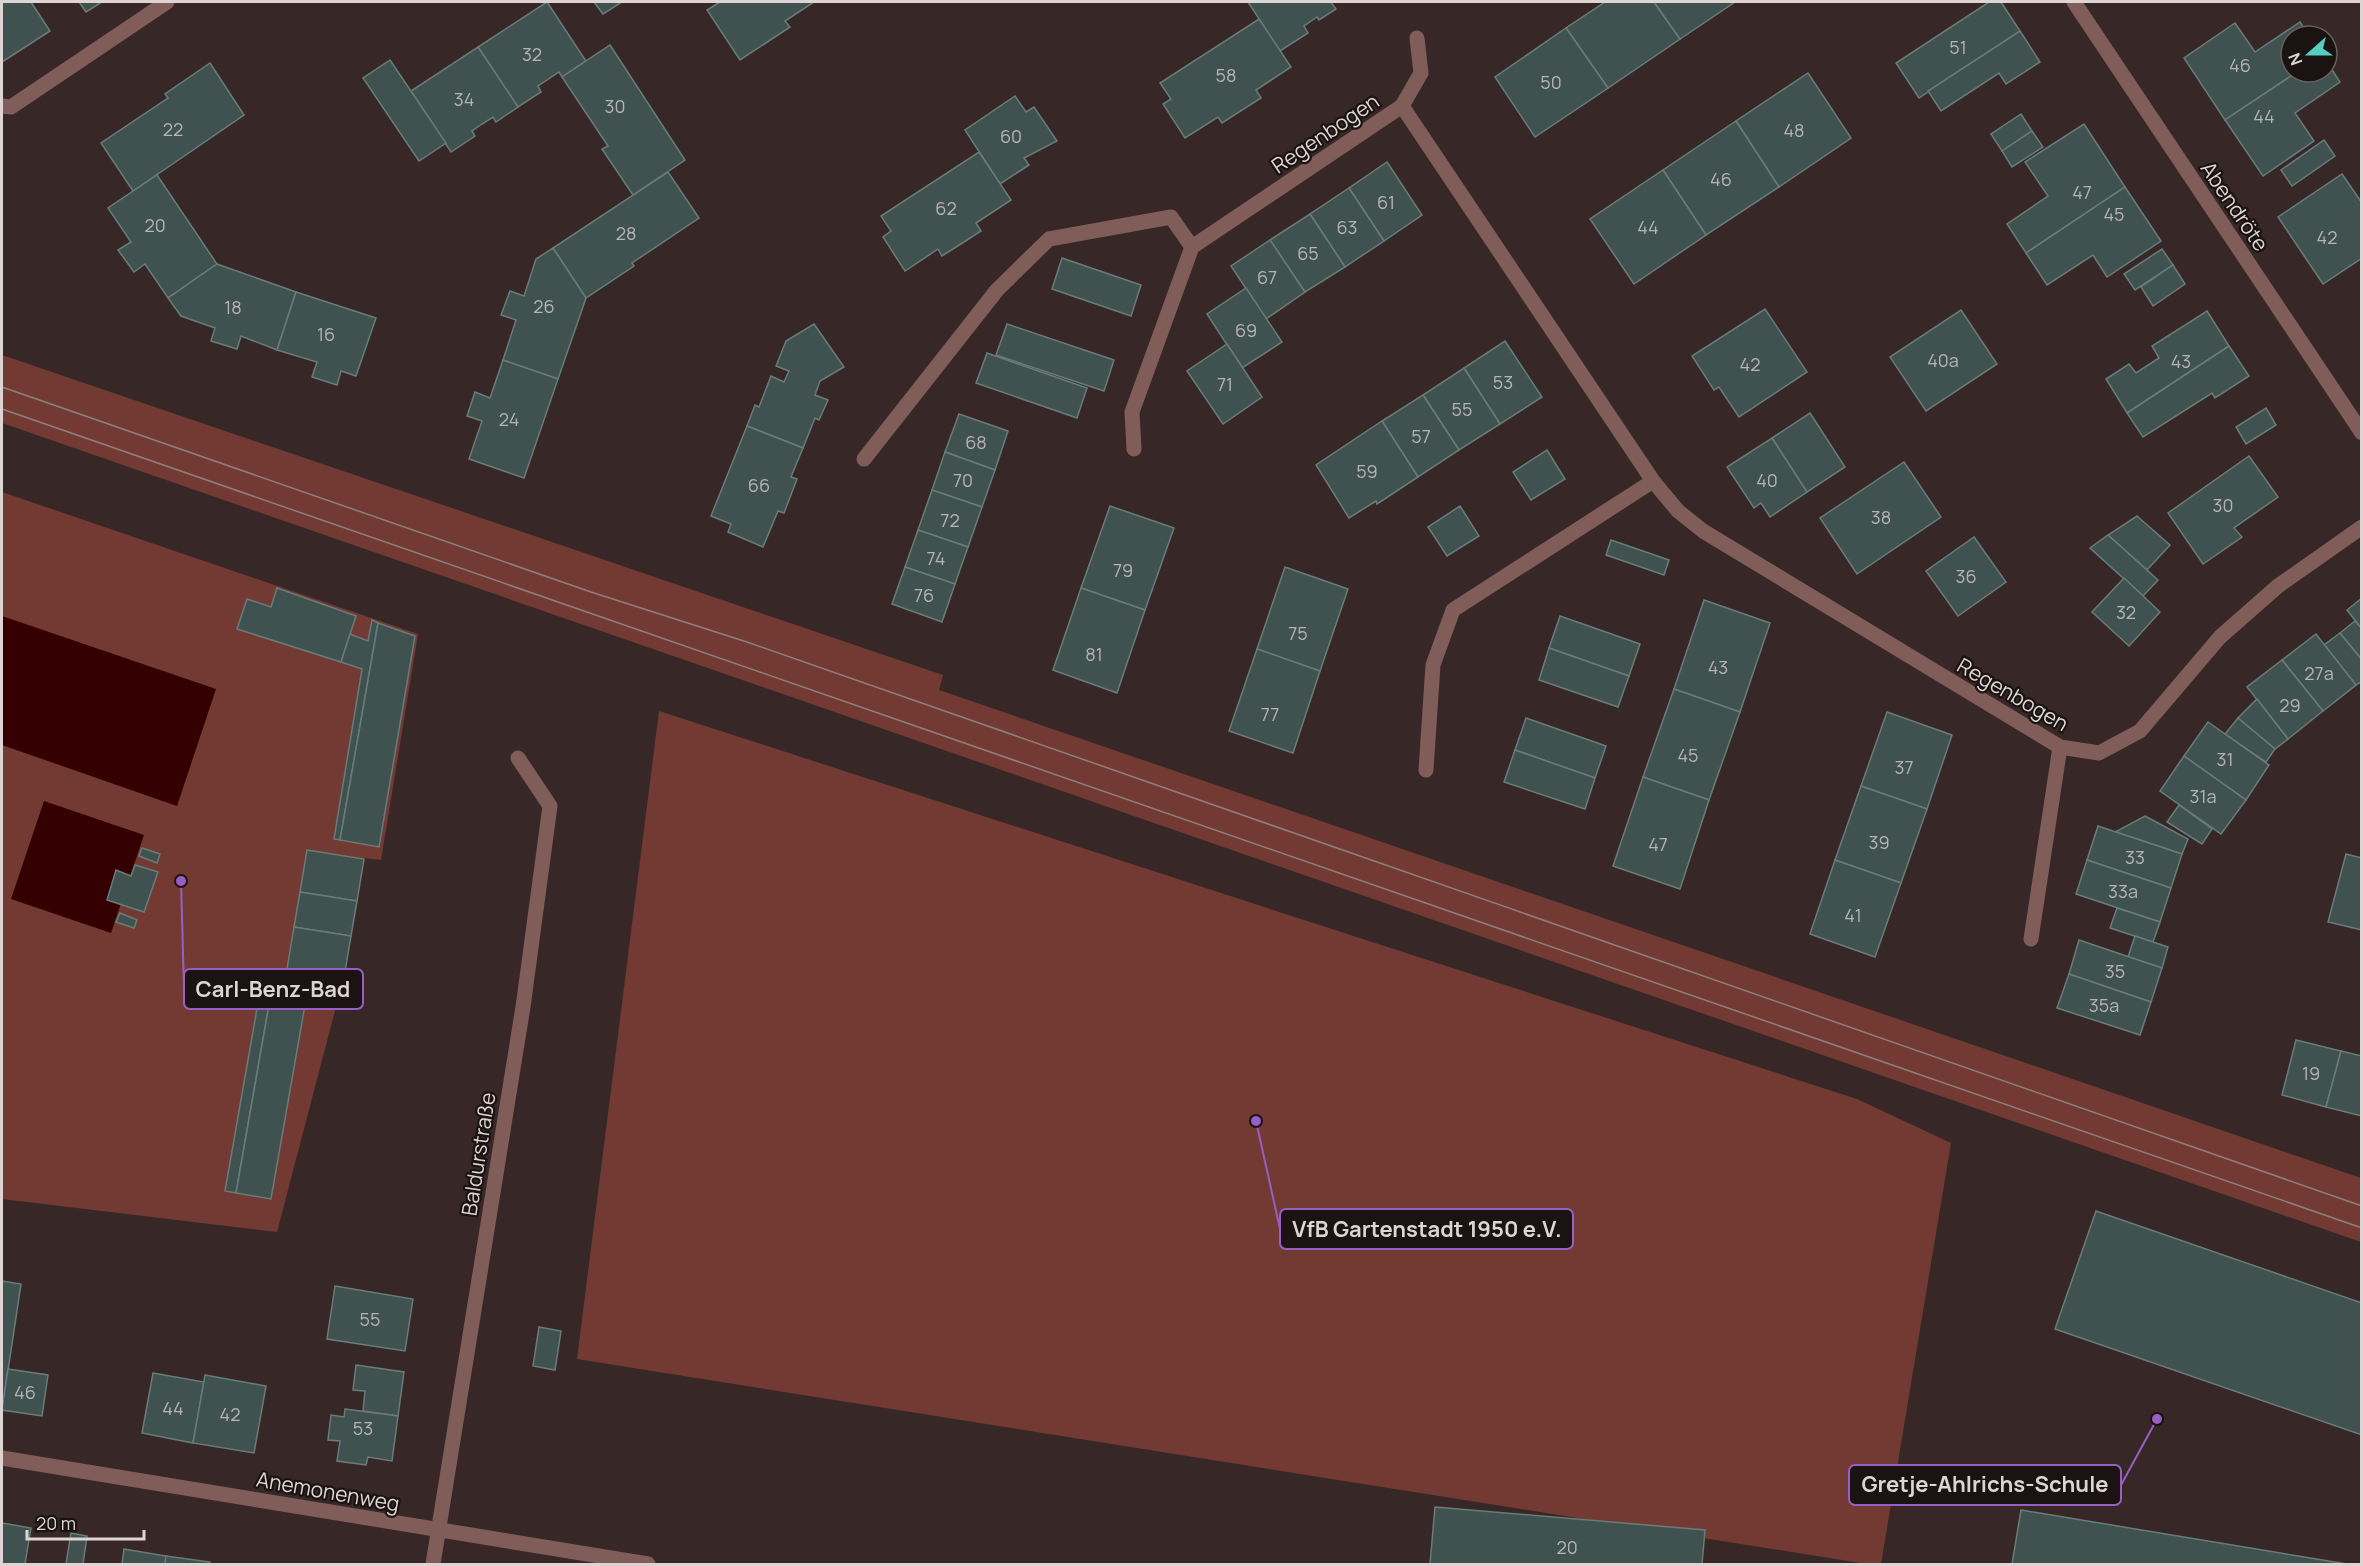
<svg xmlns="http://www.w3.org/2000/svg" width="2363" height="1566" viewBox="0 0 2363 1566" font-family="Manrope,sans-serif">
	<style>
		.green { fill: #733a34 }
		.water { fill: #350001 }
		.building { fill: #405250; stroke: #697c79; stroke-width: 1.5 }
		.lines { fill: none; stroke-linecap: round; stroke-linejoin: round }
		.minor { stroke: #805d58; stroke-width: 15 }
		.tram { stroke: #8d807f; stroke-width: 1.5 }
		.labels { text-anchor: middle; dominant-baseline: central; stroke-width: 4.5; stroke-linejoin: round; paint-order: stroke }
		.number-label { font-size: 18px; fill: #b6b4b2 }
		.street-label { font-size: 21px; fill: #ded4d3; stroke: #1a1312 }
		.leader { fill: none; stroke: #995ec5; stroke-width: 2 }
		.callout-dot { fill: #995ec5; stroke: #1a1312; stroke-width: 2 }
		.callout { fill: #1a1312; stroke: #995ec5; stroke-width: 2 }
		.callout-label { font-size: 22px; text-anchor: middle; font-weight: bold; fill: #ded4d3 }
	</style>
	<rect width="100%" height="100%" fill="#372827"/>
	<!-- green -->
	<g class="green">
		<polygon points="2,355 943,675 939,690 2361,1178 2361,1242 2,423"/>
		<polygon points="2,492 418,634 381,860 364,858 343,980 277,1232 2,1199"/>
		<polygon points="659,711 1857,1099 1951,1143 1881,1564 1867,1564 577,1359"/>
	</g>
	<!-- water -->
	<g class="water">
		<polygon points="2,616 216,689 177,806 2,745"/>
		<polygon points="44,801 144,835 111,933 11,899"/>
	</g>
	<!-- building -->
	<g class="building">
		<polygon points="2,2 31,2 50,31 2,62"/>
		<polygon points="79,2 102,2 86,12"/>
		<polygon points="547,2 586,61 562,77 559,72 538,86 541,92 518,107 478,47"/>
		<polygon points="594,2 622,2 603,14"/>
		<polygon points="720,2 814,2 785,21 790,27 740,60 707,10"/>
		<polygon points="1248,2 1331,2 1336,9 1319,20 1317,17 1304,26 1308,33 1280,51"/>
		<polygon points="1605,2 1654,2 1680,39 1608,88 1566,28"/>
		<polygon points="1654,2 1735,2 1680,39"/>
		<polygon points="1989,2 2001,2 2020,31 1919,98 1896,63"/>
		<polygon points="1259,19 1291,67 1256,90 1261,98 1222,123 1218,117 1185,138 1163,104 1171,99 1160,83"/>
		<polygon points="2300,22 2309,36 2291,36 2291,72 2297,72 2225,120 2184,58 2235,23 2255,52"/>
		<polygon points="1566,28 1608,88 1535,137 1495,77"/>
		<polygon points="2020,31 2040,62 2006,84 1999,73 1941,111 1928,91"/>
		<polygon points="610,45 685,160 633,195 602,149 608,146 562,77"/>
		<polygon points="478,47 518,107 496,122 493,117 482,124 472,131 475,136 451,152 411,91"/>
		<polygon points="390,60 446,143 419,161 363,78"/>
		<polygon points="2327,62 2340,82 2295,113 2314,141 2263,176 2225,120 2297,72 2327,72"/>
		<polygon points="210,63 244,115 133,191 101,143 168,98 165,94"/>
		<polygon points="1808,73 1851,138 1779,187 1736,121"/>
		<polygon points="1015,96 1026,112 1034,107 1057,141 1024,158 1029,165 1000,184 965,130"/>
		<polygon points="2021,114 2032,131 2002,151 1991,134"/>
		<polygon points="1736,121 1779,187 1706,235 1663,170"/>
		<polygon points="2084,124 2125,187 2026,253 2007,224 2048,196 2025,162"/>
		<polygon points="2032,131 2043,147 2012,167 2002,151"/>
		<polygon points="2324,140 2335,156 2292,186 2281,170"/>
		<polygon points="979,152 1011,200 976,223 981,231 964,242 942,256 938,249 905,271 883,237 891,231 881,216"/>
		<polygon points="1387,162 1422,215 1384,241 1349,188"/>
		<polygon points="1663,170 1706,235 1634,284 1590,219"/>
		<polygon points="668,172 699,218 632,263 634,266 586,298 553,248"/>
		<polygon points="2342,174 2362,203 2362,258 2323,284 2278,217"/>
		<polygon points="157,175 217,264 168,298 145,264 134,272 118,250 131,242 108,208"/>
		<polygon points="2125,187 2161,241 2107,277 2093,255 2047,285 2026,253"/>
		<polygon points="1349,188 1384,241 1345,267 1310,214"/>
		<polygon points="1310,214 1345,267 1305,292 1270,240"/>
		<polygon points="1270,240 1305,292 1266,319 1231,266"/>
		<polygon points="553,248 586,298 558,379 503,360 516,320 501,315 510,291 524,296 536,259"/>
		<polygon points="2162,249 2173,265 2135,290 2124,274"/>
		<polygon points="1062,258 1141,285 1131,316 1052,289"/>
		<polygon points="217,264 296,292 277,350 241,336 237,349 211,341 215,328 181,316 168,298"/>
		<polygon points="2173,265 2185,284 2153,306 2141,287"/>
		<polygon points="1246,288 1282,342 1242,368 1207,314"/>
		<polygon points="296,292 376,318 356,376 341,371 337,385 312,377 317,362 277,350"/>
		<polygon points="1765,309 1807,372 1739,417 1719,387 1714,390 1692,356"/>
		<polygon points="1961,310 1997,364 1926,411 1890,357"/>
		<polygon points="2207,311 2229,346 2127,413 2106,379 2129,364 2136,373 2159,358 2152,346"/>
		<polygon points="814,324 844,367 820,381 815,395 828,400 819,420 815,418 803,448 747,426 755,405 759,407 771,376 784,382 789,371 776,366 786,341"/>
		<polygon points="1007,324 1114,360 1104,391 996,355"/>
		<polygon points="1505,341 1542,397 1500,424 1464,368"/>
		<polygon points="1227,344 1262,397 1223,424 1187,371"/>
		<polygon points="2229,346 2249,376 2215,398 2212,393 2143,437 2127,413"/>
		<polygon points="987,353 1087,388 1077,418 976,383"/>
		<polygon points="503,360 558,379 524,478 469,459 482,421 467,416 475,392 490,398"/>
		<polygon points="1464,368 1500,424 1459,450 1423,395"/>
		<polygon points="1423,395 1459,450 1418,477 1382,421"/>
		<polygon points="2266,408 2276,425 2246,444 2236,427"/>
		<polygon points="1810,413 1845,467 1807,492 1772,438"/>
		<polygon points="959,414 1008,431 995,470 945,452"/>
		<polygon points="1382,421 1418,477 1377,504 1376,501 1349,518 1316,465"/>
		<polygon points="747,426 803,448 791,477 797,479 784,513 778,511 763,547 728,532 731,524 711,516"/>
		<polygon points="1772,438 1807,492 1770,517 1761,503 1754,508 1727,467"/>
		<polygon points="1547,450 1565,479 1531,500 1513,472"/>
		<polygon points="945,452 995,470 982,507 932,490"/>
		<polygon points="2249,456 2278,497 2234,528 2242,537 2203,564 2168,513"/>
		<polygon points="1904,462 1941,517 1857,574 1820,518"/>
		<polygon points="932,490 982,507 968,547 918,530"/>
		<polygon points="1110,506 1174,528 1145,610 1081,588"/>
		<polygon points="1460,506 1479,536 1447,556 1428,527"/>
		<polygon points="2137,516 2170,545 2147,570 2108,535"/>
		<polygon points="918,530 968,547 955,584 905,567"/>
		<polygon points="2108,535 2158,580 2143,596 2090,548"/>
		<polygon points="1974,537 2006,582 1958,616 1926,571"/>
		<polygon points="1611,540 1669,560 1664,575 1606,555"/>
		<polygon points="905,567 955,584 942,622 892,604"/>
		<polygon points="1285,567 1348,589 1320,671 1257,649"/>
		<polygon points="2124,578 2160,612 2129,646 2092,612"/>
		<polygon points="277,588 356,616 341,662 237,629 247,599 271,607"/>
		<polygon points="1081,588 1145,610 1117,693 1053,670"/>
		<polygon points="2362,598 2362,629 2347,610"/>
		<polygon points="1704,600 1770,623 1740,712 1674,689"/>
		<polygon points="1560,616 1640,644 1629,676 1549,648"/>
		<polygon points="372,620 378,623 340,840 334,839 362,669 341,662 350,634 368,641"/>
		<polygon points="2355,621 2362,629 2362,660 2340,633"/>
		<polygon points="378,623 415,636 379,847 340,840"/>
		<polygon points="2340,633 2362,660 2362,681 2356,685 2324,645"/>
		<polygon points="2316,634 2356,685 2323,711 2282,660"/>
		<polygon points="1549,648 1629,676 1618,707 1539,680"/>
		<polygon points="1257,649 1320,671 1293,753 1229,731"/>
		<polygon points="2282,660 2323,711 2288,739 2247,687"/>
		<polygon points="1674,689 1740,712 1709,800 1643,777"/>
		<polygon points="2257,699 2288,739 2275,749 2238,718"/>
		<polygon points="1887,712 1952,735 1927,809 1861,786"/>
		<polygon points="1526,718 1606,746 1595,778 1515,750"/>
		<polygon points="2238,718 2275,749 2266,762 2225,734"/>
		<polygon points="2208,722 2269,765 2246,800 2184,756"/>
		<polygon points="1515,750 1595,778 1585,809 1504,782"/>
		<polygon points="2184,756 2246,800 2221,834 2160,791"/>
		<polygon points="1643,777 1709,800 1680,889 1613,866"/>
		<polygon points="1861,786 1927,809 1901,883 1835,860"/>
		<polygon points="2179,805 2212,829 2202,844 2167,822"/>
		<polygon points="2145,816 2188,839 2182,854 2115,832"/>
		<polygon points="2098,826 2182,854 2171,888 2087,860"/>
		<polygon points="142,848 160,854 157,863 139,856"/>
		<polygon points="307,850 364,859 357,901 300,892"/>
		<polygon points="2346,854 2362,858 2362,930 2328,922"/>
		<polygon points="1835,860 1901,883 1875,957 1810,934"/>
		<polygon points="2087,860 2171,888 2160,922 2076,894"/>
		<polygon points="135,865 158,872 144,912 107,900 116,870 131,876"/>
		<polygon points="300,892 357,901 351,936 294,927"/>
		<polygon points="2117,908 2160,922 2153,942 2110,928"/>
		<polygon points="120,913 137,920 134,928 116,922"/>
		<polygon points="294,927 351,936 344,978 287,969"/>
		<polygon points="2135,936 2168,947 2162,968 2128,957"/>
		<polygon points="2079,940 2162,968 2151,1002 2069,974"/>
		<polygon points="2069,974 2151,1002 2140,1035 2057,1008"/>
		<polygon points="262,980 273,982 236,1193 225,1191"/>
		<polygon points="273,982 308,988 271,1199 236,1193"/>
		<polygon points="2296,1040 2341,1051 2326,1107 2282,1095"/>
		<polygon points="2341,1051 2362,1056 2362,1116 2326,1107"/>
		<polygon points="2096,1211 2362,1303 2362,1435 2055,1329"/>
		<polygon points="2,1281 21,1284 2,1410"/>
		<polygon points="335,1286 413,1299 405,1351 327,1339"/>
		<polygon points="539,1327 561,1331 555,1370 533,1366"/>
		<polygon points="356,1365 404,1372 398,1416 363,1411 365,1391 353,1390"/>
		<polygon points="8,1369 48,1375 42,1416 2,1410"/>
		<polygon points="153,1373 204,1382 193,1443 142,1433"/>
		<polygon points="205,1375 266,1386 254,1453 193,1443"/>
		<polygon points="345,1409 398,1416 392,1461 368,1457 366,1465 337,1461 340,1441 328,1440 331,1415 344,1417"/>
		<polygon points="1435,1507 1705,1530 1702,1564 1430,1564"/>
		<polygon points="2021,1510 2347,1564 2012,1564"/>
		<polygon points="2,1523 31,1528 25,1564 2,1564"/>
		<polygon points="71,1533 87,1536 83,1564 66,1564"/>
		<polygon points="124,1549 166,1556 165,1564 122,1564"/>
		<polygon points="166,1556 210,1562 209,1564 165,1564"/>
	</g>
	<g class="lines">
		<!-- minor -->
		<g class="minor">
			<polyline points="2074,2 2362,433"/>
			<polyline points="2,106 11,107 167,2"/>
			<polyline points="1402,106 1421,73 1417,38"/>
			<polyline points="1134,449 1132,412 1192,247 1402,106 1653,481 1678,511 1703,531 2060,747 2099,753 2140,731 2220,637 2278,586 2362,527"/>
			<polyline points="864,459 997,290 1049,239 1171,217 1192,247"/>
			<polyline points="1426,770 1433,665 1453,610 1653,481"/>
			<polyline points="2031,939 2060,747"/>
			<polyline points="2,1458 648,1564"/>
			<polyline points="433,1564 523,1007 550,806 518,758"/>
		</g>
		<!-- tram -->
		<g class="tram">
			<polyline points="2,387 591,592 747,642 2362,1206"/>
			<polyline points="2,409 2362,1228"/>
		</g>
	</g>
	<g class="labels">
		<!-- number labels -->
		<g class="number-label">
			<text x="1958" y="47">51</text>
			<text x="532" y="54">32</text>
			<text x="2240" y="65">46</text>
			<text x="1226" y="75">58</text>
			<text x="1551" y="82">50</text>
			<text x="464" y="99">34</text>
			<text x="615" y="106">30</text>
			<text x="2264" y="116">44</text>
			<text x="173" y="129">22</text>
			<text x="1794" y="130">48</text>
			<text x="1011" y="136">60</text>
			<text x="1721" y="179">46</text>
			<text x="2082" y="192">47</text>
			<text x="1386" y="202">61</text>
			<text x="946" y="208">62</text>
			<text x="2114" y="214">45</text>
			<text x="155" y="225">20</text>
			<text x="1347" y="227">63</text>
			<text x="1648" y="227">44</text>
			<text x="626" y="233">28</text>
			<text x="2327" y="237">42</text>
			<text x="1308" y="253">65</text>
			<text x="1267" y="277">67</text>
			<text x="544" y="306">26</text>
			<text x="233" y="307">18</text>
			<text x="1246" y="330">69</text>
			<text x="326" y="334">16</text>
			<text x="1943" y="360">40a</text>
			<text x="2181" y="361">43</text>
			<text x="1750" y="364">42</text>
			<text x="1503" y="382">53</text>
			<text x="1225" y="384">71</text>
			<text x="1462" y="409">55</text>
			<text x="509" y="419">24</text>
			<text x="1421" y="436">57</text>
			<text x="976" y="442">68</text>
			<text x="1367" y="471">59</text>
			<text x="963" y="480">70</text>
			<text x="1767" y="480">40</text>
			<text x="759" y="485">66</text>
			<text x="2223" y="505">30</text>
			<text x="1881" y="517">38</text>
			<text x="950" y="520">72</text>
			<text x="936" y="558">74</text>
			<text x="1123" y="570">79</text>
			<text x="1966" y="576">36</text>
			<text x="924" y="595">76</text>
			<text x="2126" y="612">32</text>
			<text x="1298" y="633">75</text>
			<text x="1094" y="654">81</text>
			<text x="1718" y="667">43</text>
			<text x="2319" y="673">27a</text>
			<text x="2290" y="705">29</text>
			<text x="1270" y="714">77</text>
			<text x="1688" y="755">45</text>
			<text x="2225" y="759">31</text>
			<text x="1904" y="767">37</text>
			<text x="2203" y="796">31a</text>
			<text x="1879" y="842">39</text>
			<text x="1658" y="844">47</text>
			<text x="2135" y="857">33</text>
			<text x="2123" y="891">33a</text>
			<text x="1853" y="915">41</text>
			<text x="2115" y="971">35</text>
			<text x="2104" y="1005">35a</text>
			<text x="2311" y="1073">19</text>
			<text x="370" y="1319">55</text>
			<text x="25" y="1392">46</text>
			<text x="173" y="1408">44</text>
			<text x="230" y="1414">42</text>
			<text x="363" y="1428">53</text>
			<text x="1567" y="1547">20</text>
		</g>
		<!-- street labels -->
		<g class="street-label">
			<text transform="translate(1325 133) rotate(-34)">Regenbogen</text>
			<text transform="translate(2235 206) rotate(56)">Abendröte</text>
			<text transform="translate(2013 694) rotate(30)">Regenbogen</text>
			<text transform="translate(478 1154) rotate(-81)">Baldurstraße</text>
			<text transform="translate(328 1491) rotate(10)">Anemonenweg</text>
		</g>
	</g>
	<!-- callouts -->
	<path class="leader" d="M181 881L184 989M1256 1121L1280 1229M2157 1419L2121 1485"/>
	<g class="callout-dot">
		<circle cx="181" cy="881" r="6"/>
		<circle cx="1256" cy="1121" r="6"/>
		<circle cx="2157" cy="1419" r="6"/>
	</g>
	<g class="callout">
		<rect x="184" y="969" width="179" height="40" rx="6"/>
		<rect x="1280" y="1209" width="293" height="40" rx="6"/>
		<rect x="1849" y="1465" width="272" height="40" rx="6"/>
	</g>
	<g class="callout-label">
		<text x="273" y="997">Carl-Benz-Bad</text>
		<text x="1427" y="1237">VfB Gartenstadt 1950 e.V.</text>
		<text x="1985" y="1492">Gretje-Ahlrichs-Schule</text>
	</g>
	<!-- border -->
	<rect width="2363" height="1566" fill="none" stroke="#ded4d3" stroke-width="6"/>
	<!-- north arrow -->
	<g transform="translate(2309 54) rotate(249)"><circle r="28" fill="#1a1312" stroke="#68605f" stroke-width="1.5"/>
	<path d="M0-4.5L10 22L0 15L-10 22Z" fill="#57cec2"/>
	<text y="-9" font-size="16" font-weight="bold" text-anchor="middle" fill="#ded4d3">N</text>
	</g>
	<!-- scale -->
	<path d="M27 1530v9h117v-9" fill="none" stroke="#ded4d3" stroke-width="3"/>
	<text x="36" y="1530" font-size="18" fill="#ded4d3" stroke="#1a1312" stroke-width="4.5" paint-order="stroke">20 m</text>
</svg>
